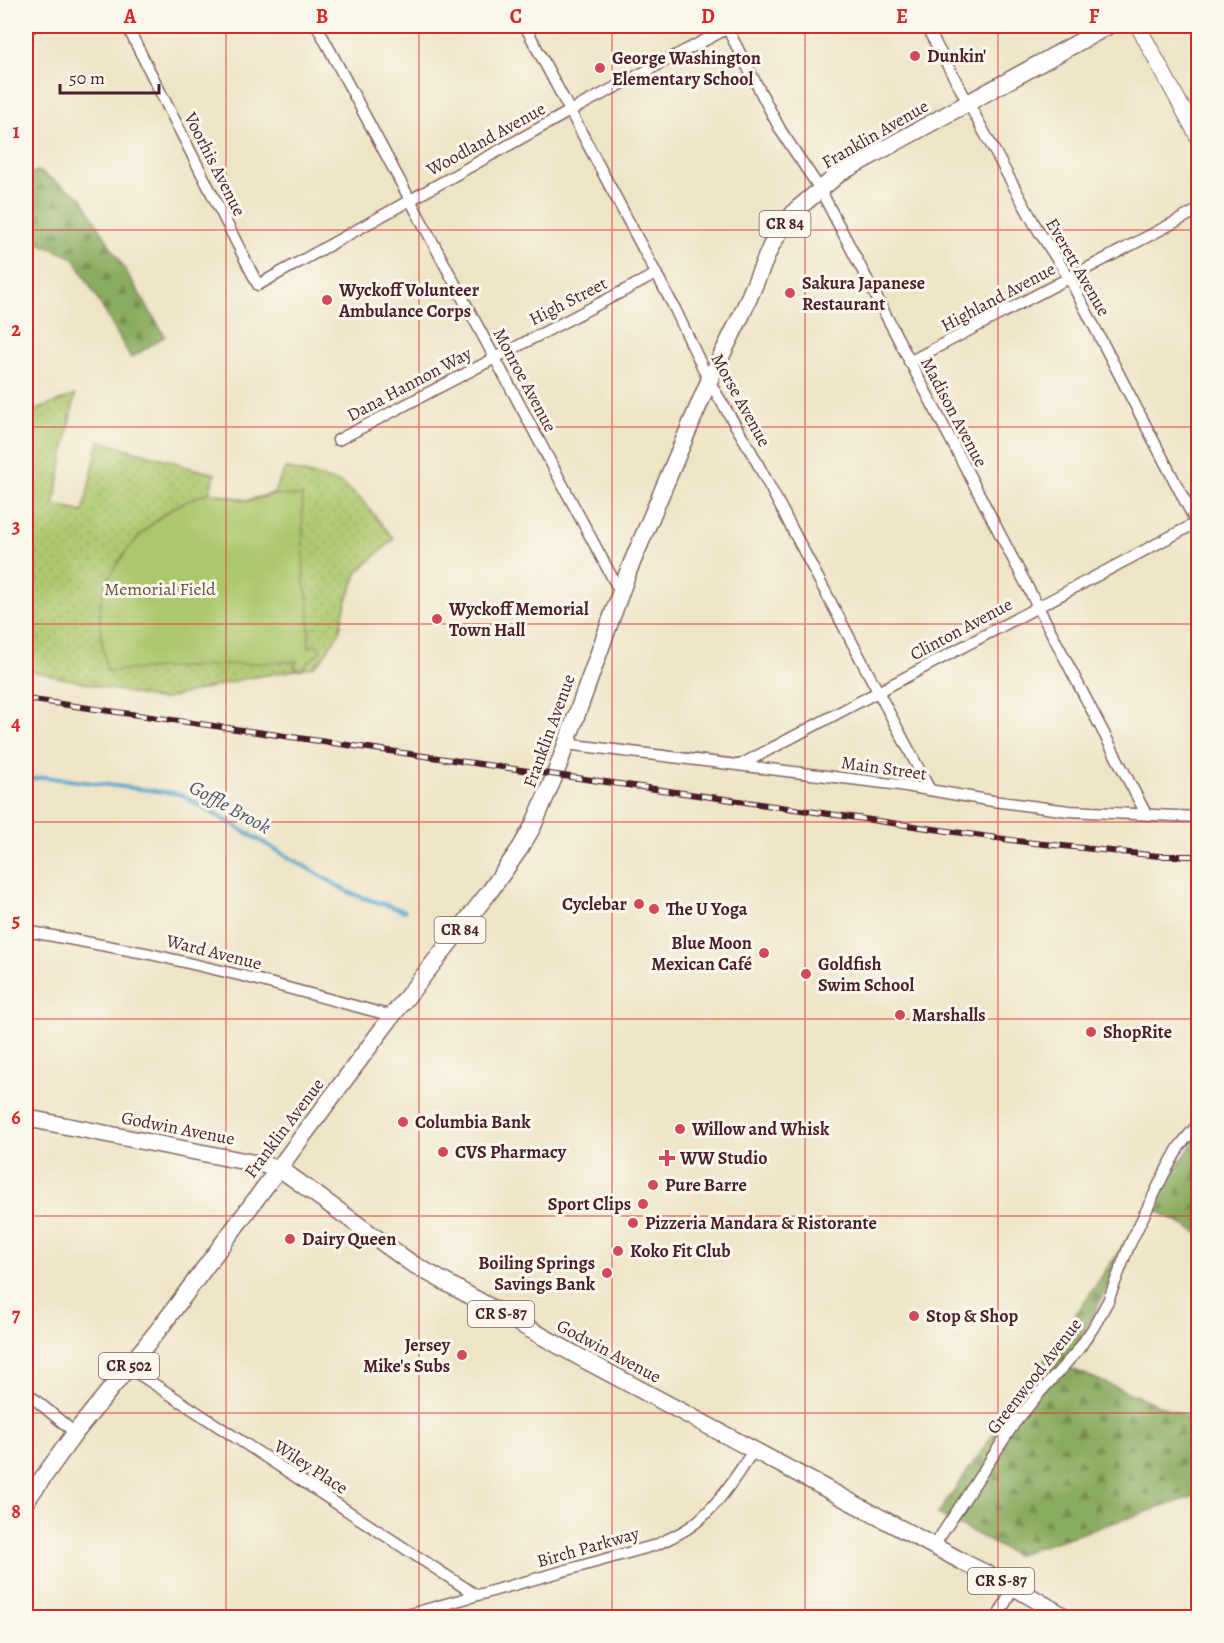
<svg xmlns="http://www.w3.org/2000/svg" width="1224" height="1643" viewBox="0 0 1224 1643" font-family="Alegreya,serif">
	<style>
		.forest { fill: url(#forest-firs); stroke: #6a6646; stroke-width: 1.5 }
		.park { fill: url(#park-dots); stroke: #7c734c; stroke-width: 1.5 }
		.pitch { fill: #adc76d; stroke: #7c734c; stroke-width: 1.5 }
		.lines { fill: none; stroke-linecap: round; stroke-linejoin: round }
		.stream { stroke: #53a5ce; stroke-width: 4 }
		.minor-casing { stroke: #836461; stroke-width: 13 }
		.secondary-casing { stroke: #836461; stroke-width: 17 }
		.primary-casing { stroke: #836461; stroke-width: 19 }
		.minor { stroke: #fff; stroke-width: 10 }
		.secondary { stroke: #fff; stroke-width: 15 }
		.primary { stroke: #fff; stroke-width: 16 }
		.rail-casing { stroke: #4a1f2b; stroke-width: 6 }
		.rail { stroke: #fbf7ec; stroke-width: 4; stroke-dasharray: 11; stroke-linecap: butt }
		.grid { fill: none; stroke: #d62828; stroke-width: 1.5; stroke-opacity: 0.55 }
		.poi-dot { fill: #d1495b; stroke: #fbf7ec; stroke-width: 2 }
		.labels { text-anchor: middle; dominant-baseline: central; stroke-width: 6; stroke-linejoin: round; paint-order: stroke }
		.shield { fill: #fbf7ec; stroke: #7f6065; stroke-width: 1.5 }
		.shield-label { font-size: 16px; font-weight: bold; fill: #4a1f2b }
		.poi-label { font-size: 18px; font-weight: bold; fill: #4a1f2b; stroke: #fbf7ec; text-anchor: start }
		.street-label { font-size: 18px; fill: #4a1f2b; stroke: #fbf7ec }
		.park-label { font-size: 18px; fill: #68513f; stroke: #fbf7ec }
		.water-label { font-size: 20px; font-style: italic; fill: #4e556c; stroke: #fbf7ec }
		.neatline { fill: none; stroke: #d62828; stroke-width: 2 }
		.grid-label { font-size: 20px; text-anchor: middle; font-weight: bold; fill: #d62828 }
	</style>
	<defs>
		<pattern id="forest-firs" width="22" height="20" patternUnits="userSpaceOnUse" patternTransform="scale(1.5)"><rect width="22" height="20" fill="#8aac60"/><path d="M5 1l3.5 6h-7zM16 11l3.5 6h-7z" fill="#738b4f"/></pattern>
		<pattern id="park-dots" width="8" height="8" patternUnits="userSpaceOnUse" patternTransform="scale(1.5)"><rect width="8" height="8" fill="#adc76d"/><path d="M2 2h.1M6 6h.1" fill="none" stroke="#96aa5f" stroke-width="1.8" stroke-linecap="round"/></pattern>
	</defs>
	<rect width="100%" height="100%" fill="#fbf7ec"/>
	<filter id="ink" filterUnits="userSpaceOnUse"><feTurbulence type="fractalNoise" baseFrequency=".0167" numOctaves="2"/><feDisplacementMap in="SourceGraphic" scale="12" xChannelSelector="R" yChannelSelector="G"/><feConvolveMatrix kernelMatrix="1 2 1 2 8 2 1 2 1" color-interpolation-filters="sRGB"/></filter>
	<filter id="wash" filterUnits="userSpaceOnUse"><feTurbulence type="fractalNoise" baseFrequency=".008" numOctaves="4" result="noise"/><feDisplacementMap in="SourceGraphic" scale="24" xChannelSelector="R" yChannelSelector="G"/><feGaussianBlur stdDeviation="1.35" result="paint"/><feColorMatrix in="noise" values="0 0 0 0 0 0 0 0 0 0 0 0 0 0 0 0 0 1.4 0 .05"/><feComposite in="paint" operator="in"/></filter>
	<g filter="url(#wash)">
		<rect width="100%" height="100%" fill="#eee4c6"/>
		<!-- forest -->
		<g class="forest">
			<polygon points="38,171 81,197 165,336 131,358 74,258 36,242 26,244 26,175"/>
			<polygon points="1198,1136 1198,1233 1149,1207"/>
			<polygon points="1140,1221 1067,1367 1195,1420 1198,1406 1198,1495 1015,1555 938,1514"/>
		</g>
		<!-- park -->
		<polygon class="park" points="75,395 54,505 83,512 99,441 178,463 184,466 215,474 209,492 248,500 274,493 285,468 341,483 361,499 394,539 358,572 346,603 339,633 322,659 313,667 243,679 161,700 26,670 26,414"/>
		<!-- pitch -->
		<g class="pitch">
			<polygon points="26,466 37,468 26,524"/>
			<path d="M209 492 248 501 274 495 302 496 304 583 309 602V648L316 644 321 651 300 670 294 666 297 661 107 671C103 648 98 625 101 602 106 568 146 524 175 507 186 501 198 497 209 492Z"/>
		</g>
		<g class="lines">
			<!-- stream -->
			<polyline class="stream" points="26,780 45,777 180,794 352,894 405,911"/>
		</g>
	</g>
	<g filter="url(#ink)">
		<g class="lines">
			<!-- minor casing -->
			<g class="minor-casing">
				<g id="minor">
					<polyline points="127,26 258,285 570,111 732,26"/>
					<polyline points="317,26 620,592"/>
					<polyline points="525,26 675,309 709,381 752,453 930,790"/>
					<polyline points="926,26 1035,225 1069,278 1198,526"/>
					<polyline points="727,28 781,131 820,189 1146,814"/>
					<polyline points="26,30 34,26"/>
					<polyline points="909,362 1198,210"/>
					<polyline points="338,440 656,274"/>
					<polyline points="566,744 900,785 993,801 1069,811 1198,817"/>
					<polyline points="740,765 1198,522"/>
					<polyline points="26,931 150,954 243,976 392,1016"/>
					<polyline points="128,1367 476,1595"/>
					<polyline points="26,1392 75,1433"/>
					<polyline points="934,1546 1014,1424 1036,1397 1078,1350 1093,1328 1108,1301 1129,1246 1164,1174 1179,1147 1198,1124"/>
					<path d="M396 1618 656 1545C668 1539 680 1534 690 1527 717 1508 735 1477 754 1450"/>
					<polyline points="997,1618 1014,1587"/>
				</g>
			</g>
			<!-- secondary casing -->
			<g class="secondary-casing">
				<polyline id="secondary" points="1138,26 1198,137"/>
			</g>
			<!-- primary casing -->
			<g class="primary-casing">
				<g id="primary">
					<polyline points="26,1118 279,1168 411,1263 583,1359 969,1565 1014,1587 1067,1618"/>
					<polyline points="26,1501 75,1433 163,1324 392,1016 490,891 521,847 533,826 555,775 628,572 709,381 742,314 771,246 780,231 796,210 840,173 1108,26"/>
				</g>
			</g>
			<!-- minor -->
			<use href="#minor" class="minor"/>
			<!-- secondary -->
			<use href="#secondary" class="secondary"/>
			<!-- primary -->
			<use href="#primary" class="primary"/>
			<!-- rail casing -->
			<g class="rail-casing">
				<polyline id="rail" points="26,699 1025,842 1159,856 1198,856"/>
			</g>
			<!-- rail -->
			<use href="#rail" class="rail"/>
		</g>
	</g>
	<!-- grid -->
	<path class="grid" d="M226 26V1618M419 26V1618M612 26V1618M805 26V1618M998 26V1618M26 230H1198M26 427H1198M26 624H1198M26 822H1198M26 1019H1198M26 1216H1198M26 1413H1198"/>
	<!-- markers -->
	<g class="poi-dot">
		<circle cx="915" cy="56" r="6"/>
		<circle cx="600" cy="68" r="6"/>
		<circle cx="790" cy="293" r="6"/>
		<circle cx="327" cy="300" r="6"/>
		<circle cx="437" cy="619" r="6"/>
		<circle cx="639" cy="904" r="6"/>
		<circle cx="654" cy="909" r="6"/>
		<circle cx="764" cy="953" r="6"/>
		<circle cx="806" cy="974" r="6"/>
		<circle cx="900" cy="1015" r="6"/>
		<circle cx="1091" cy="1032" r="6"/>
		<circle cx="403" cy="1122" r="6"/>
		<circle cx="680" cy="1129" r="6"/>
		<circle cx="443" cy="1152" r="6"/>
		<path d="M664 1149h6v6h6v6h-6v6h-6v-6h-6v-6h6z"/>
		<circle cx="653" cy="1185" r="6"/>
		<circle cx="643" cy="1204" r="6"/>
		<circle cx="633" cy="1223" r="6"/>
		<circle cx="290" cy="1239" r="6"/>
		<circle cx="618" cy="1251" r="6"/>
		<circle cx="607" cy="1273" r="6"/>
		<circle cx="914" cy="1316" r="6"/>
		<circle cx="462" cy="1355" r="6"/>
	</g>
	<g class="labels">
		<!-- shield labels -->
		<g class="shield">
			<rect x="759.5" y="211" width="51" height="26" rx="4.5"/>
			<rect x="434.5" y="917" width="51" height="26" rx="4.5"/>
			<rect x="468" y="1301" width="66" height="26" rx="4.5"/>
			<rect x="99" y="1353" width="60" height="26" rx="4.5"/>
			<rect x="968" y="1568" width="66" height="26" rx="4.5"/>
		</g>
		<g class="shield-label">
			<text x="785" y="224">CR 84</text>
			<text x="460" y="930">CR 84</text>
			<text x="501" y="1314">CR S-87</text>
			<text x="129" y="1366">CR 502</text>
			<text x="1001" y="1581">CR S-87</text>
		</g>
		<!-- poi labels -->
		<g class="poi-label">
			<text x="927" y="56">Dunkin'</text>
			<text x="612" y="58">George Washington<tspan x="612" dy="21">Elementary School</tspan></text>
			<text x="802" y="283">Sakura Japanese<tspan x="802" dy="21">Restaurant</tspan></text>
			<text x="339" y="290">Wyckoff Volunteer<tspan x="339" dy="21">Ambulance Corps</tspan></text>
			<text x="449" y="609">Wyckoff Memorial<tspan x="449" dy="21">Town Hall</tspan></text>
			<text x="627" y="904" text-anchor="end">Cyclebar</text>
			<text x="666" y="909">The U Yoga</text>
			<text x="752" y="943" text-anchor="end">Blue Moon<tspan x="752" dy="21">Mexican Café</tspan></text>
			<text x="818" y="964">Goldfish<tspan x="818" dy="21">Swim School</tspan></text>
			<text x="912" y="1015">Marshalls</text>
			<text x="1103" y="1032">ShopRite</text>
			<text x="415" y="1122">Columbia Bank</text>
			<text x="692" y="1129">Willow and Whisk</text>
			<text x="455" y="1152">CVS Pharmacy</text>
			<text x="680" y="1158">WW Studio</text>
			<text x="665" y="1185">Pure Barre</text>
			<text x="631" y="1204" text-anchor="end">Sport Clips</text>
			<text x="645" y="1223">Pizzeria Mandara &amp; Ristorante</text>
			<text x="302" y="1239">Dairy Queen</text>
			<text x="630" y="1251">Koko Fit Club</text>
			<text x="595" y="1263" text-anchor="end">Boiling Springs<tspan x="595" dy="21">Savings Bank</tspan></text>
			<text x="926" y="1316">Stop &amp; Shop</text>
			<text x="450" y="1345" text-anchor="end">Jersey<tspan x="450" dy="21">Mike's Subs</tspan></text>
		</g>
		<!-- street labels -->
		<g class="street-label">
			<text transform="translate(875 134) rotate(-30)">Franklin Avenue</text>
			<text transform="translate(486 139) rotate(-29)">Woodland Avenue</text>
			<text transform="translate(215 164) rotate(63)">Voorhis Avenue</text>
			<text transform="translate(1078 267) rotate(60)">Everett Avenue</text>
			<text transform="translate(998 297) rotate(-28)">Highland Avenue</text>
			<text transform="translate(568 301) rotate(-27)">High Street</text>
			<text transform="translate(525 380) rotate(62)">Monroe Avenue</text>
			<text transform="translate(409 384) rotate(-28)">Dana Hannon Way</text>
			<text transform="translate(741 400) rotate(61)">Morse Avenue</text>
			<text transform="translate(954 412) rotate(62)">Madison Avenue</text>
			<text transform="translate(961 629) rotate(-28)">Clinton Avenue</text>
			<text transform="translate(549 731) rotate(-70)">Franklin Avenue</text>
			<text transform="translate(884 768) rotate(8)">Main Street</text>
			<text transform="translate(214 952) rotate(14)">Ward Avenue</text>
			<text transform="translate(178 1128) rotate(11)">Godwin Avenue</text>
			<text transform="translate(284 1128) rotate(-53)">Franklin Avenue</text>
			<text transform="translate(609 1351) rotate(28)">Godwin Avenue</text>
			<text transform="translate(1034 1376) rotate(-52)">Greenwood Avenue</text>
			<text transform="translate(311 1467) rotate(33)">Wiley Place</text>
			<text transform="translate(588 1547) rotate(-16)">Birch Parkway</text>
		</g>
		<!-- park labels -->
		<g class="park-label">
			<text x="160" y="589">Memorial Field</text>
		</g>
		<!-- water labels -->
		<g class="water-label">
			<text transform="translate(230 807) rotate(29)">Goffle Brook</text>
		</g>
	</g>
	<!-- margin -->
	<rect width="1224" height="1643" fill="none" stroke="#fbf7ec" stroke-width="66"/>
	<!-- scale -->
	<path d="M60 84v9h99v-9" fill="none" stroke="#4a1f2b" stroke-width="3"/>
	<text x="69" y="84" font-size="18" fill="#4a1f2b" stroke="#fbf7ec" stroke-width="4.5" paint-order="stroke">50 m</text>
	<rect x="33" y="33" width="1158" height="1577" class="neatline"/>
	<g class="grid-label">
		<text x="130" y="23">A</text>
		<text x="322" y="23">B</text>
		<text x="516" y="23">C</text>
		<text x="708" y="23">D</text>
		<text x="902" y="23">E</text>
		<text x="1094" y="23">F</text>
		<text x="16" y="138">1</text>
		<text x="16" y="336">2</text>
		<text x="16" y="533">3</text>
		<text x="16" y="730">4</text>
		<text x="16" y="927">5</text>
		<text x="16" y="1124">6</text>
		<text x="16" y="1321">7</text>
		<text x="16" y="1518">8</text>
	</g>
</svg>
